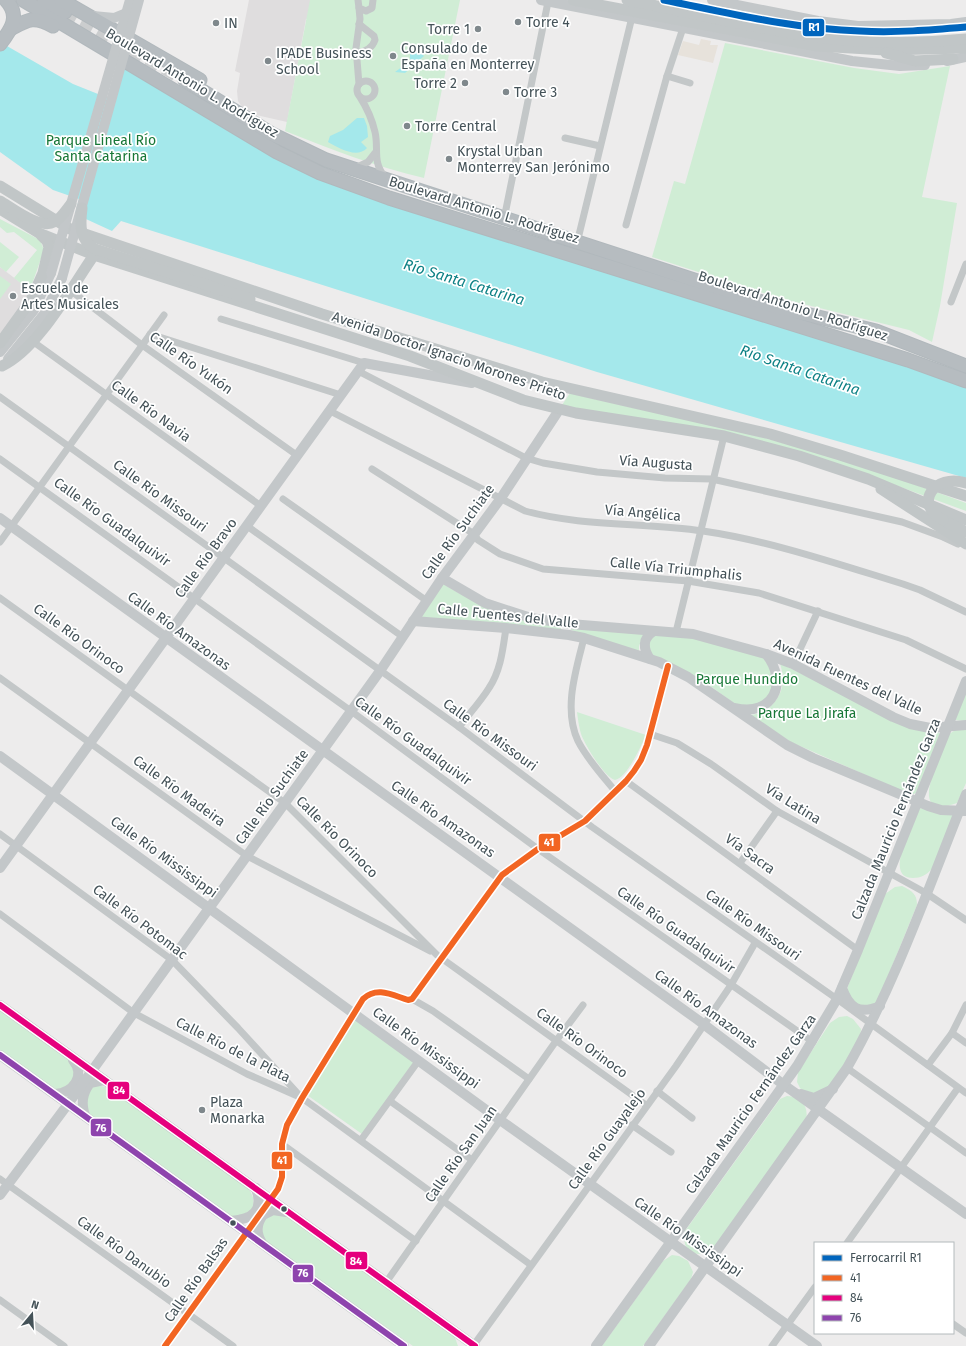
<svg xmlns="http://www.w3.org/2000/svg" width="966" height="1346" viewBox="0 0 966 1346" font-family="'Fira Sans',sans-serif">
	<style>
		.commercial { fill: #e7e2db }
		.education { fill: #dfddde }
		.green { fill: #d0edd5 }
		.water { fill: #a4e8eb }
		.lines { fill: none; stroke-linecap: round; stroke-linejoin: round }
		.highway-tunnel { stroke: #cbcdce; stroke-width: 13; stroke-dasharray: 13 6; stroke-linecap: butt }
		.highway-casing { stroke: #b1b8bc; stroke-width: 15 }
		.street { stroke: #c3c7c8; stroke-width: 7 }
		.secondary { stroke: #c3c7c9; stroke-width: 10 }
		.primary { stroke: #c1c6c7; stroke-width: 11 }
		.highway { stroke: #b6bcc0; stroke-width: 13 }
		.secondary-bridge { stroke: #c3c7c9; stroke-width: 10 }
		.primary-bridge { stroke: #c1c6c7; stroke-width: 11 }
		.bus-1-casing { stroke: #fff; stroke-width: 9 }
		.bus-2-casing { stroke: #fff; stroke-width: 9 }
		.bus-3-casing { stroke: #fff; stroke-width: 9 }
		.bus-1 { stroke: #f26522; stroke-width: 6 }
		.bus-2 { stroke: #e5007d; stroke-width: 6 }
		.bus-3 { stroke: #8e44ad; stroke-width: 6 }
		.rail-1-casing { stroke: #fff; stroke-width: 10 }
		.rail-1 { stroke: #0065bd; stroke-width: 7 }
		.poi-dot { fill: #7f888c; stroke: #fff; stroke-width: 1.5 }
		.bus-dot { fill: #445258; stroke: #fff; stroke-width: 1.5 }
		.labels { text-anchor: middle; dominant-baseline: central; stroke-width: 3.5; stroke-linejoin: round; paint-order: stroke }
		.poi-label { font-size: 14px; fill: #445258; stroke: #fff; text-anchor: start }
		.street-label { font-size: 14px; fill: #445258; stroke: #fff }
		.park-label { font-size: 14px; fill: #177736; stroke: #fff }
		.water-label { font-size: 15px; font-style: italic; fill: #0e8185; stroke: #fff }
		.line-badge { stroke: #fff; stroke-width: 1.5 }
		.badge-label { font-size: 11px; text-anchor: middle; font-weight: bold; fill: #fff }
	</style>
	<rect width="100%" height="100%" fill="#edecec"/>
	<!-- commercial -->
	<polygon class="commercial" points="701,39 711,41 710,45 718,45 713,63 678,55 683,41 699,45"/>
	<!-- education -->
	<g class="education">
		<polygon points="249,0 348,0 306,19 287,122 252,114 245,111 238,101 237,91 240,73 235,71"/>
		<polygon points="0,267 30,290 24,302 0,335"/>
	</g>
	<!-- green -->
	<g class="green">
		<path d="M310 0H460L424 178C376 167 331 149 285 131Z"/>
		<polygon points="725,43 854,68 899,74 950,66 922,197 957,203 940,306 932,342 909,330 779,298 652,257 674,181 685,184"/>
		<polygon points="0,219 40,240 44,250 30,290 14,278 37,250 14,232 7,233 0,227"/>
		<polygon points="0,242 19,257 6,272 0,267"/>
		<polygon points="0,276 11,284 0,299"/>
		<path d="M570 393C636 410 703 421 768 439 835 456 901 479 966 503V511L854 470 562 405Z"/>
		<path d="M443 584C479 607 519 617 561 626V630L420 619Z"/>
		<polygon points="571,627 644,633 639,646 639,651 571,630"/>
		<polygon points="656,634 693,636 763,656 776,681 770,696 760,704 747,707 735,704 706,683 654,656 647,648 649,637"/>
		<path d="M780 663 907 727 940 733 916 793 911 795 791 742 750 715C768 714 781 699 783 682 784 676 781 668 780 663Z"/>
		<polygon points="966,690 966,721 954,720"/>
		<path d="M577 712 646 735C641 746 627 778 615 780 605 778 585 745 581 734 579 727 578 720 577 712Z"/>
		<path d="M959 728H966V783L957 803C914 818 931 779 939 758 942 751 944 740 948 735 951 732 956 730 959 728Z"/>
		<path d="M920 808 953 815 932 869C926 875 921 878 913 878 882 878 915 820 920 808Z"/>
		<path d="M902 886C912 891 917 894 917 905L877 1003 862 1009 847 994 848 986 885 894 895 887Z"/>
		<polygon points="0,1010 73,1063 75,1083 60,1092 0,1053"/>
		<polygon points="847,1016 853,1019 861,1029 860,1039 827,1091 806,1094 800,1088 797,1082 798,1072 830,1023 839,1017"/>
		<polygon points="354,1019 414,1062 362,1134 307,1095"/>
		<path d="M97 1085 106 1087 244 1184C252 1192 255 1198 253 1209L235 1219 86 1115C85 1101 82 1091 97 1085Z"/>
		<path d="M787 1096C801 1097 809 1106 806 1120L711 1251C693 1259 681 1250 685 1231L780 1099Z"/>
		<polygon points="278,1213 287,1215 454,1335 458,1346 413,1346 267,1243 261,1236 262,1220"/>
		<polygon points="672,1255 679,1256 688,1261 693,1272 691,1279 643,1346 602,1346 663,1261"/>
	</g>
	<!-- water -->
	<g class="water">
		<polygon points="0,42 73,84 108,98 118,64 274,156 906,365 966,388 966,478 597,372 121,221 112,231 75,214 79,199 53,190 0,152"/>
		<polygon points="417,49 424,56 405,73 395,72 410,61 410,50"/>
		<path d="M357 118H364L367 126 368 137 361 142 367 148C357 159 339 148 328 142L330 136 343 130Z"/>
	</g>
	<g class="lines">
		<!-- highway-tunnel -->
		<polyline class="highway-tunnel" points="65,12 185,80"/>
		<!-- highway casing -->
		<g class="highway-casing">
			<g id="highway">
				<polyline points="23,0 277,152 320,173 389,198 908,360 966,381"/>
				<polyline points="44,0 65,12"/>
				<polyline points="61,0 200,80"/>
				<path d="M12 28C29 19 34 16 53 26"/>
				<path d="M0 44C11 30 21 16 6 0"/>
				<polyline points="185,80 272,134 326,160 777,307 876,331 966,366"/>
			</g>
		</g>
		<!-- street -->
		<g class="street">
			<polyline points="358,0 359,8 366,11 372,8 373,0"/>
			<polyline points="359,8 360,19 356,48 359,84"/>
			<path d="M356 53C365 52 372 49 375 40L374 36 359 24"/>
			<polyline points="667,76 690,83"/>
			<circle cx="366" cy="90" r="9"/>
			<path d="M360 97C367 108 372 119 375 132 379 149 372 162 385 177"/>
			<polyline points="565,138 600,146"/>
			<polyline points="353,169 368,162 375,153"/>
			<polyline points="504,219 548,2"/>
			<polyline points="626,225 667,76 683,28"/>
			<polyline points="577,243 632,17"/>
			<polyline points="70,290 142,345 298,456"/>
			<polyline points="951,302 966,264"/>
			<polyline points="221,319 364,363"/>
			<polyline points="150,334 341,395"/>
			<polyline points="28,342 35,343 261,506"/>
			<polyline points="358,371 526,458 543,463 597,472 665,478 712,479 902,522 943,537 958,544"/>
			<polyline points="0,397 459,727 592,827 837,999 966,1093"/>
			<path d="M330 411 525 511C583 527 644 522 703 531 771 541 838 564 903 584L920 590 966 612"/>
			<polyline points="0,459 351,711 538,849 813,1042"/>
			<polyline points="372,469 474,534 478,540 500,554 543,569 688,581 759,593 906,640 966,669"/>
			<polyline points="283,499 427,601"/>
			<polyline points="247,526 403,637"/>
			<polyline points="0,542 164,315"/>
			<polyline points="0,598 285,803 437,955 646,1105"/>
			<polyline points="676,632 724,436"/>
			<path d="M584 638C576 670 563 709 578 741 587 759 602 775 615 791"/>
			<polyline points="793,664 818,611"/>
			<polyline points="0,678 247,856 430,951"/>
			<path d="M459 727C469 714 481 701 489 688 501 670 503 648 506 628"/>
			<polyline points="650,734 677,743 711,764 777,811 926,893 966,920"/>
			<polyline points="626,781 858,950"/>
			<polyline points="0,834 172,960 238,1028 300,1096"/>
			<polyline points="740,863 777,811"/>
			<polyline points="0,914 134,1013 247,1074 302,1098 531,1265"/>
			<polyline points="412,999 433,1011 529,1079"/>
			<polyline points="952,1033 966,1043"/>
			<polyline points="928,1065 952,1033 966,1005"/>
			<polyline points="847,1068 966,1153"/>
			<polyline points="657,1091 692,1118"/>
			<polyline points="390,1101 472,1160"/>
			<polyline points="632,1125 671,1152"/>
			<polyline points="361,1140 419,1060"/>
			<polyline points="282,1144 416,1241"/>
			<polyline points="0,1179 233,1346"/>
			<polyline points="847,1243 958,1088"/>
			<polyline points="387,1281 556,1041 583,1005"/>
			<polyline points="0,1300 64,1346"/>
			<polyline points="953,1324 966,1333"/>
			<path d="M165 1346 278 1189 282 1177V1144L287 1125 302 1098 363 999C377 986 392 995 408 1000L412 999 502 875 538 849 585 821 626 781 634 771 641 760 647 745 668 666"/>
			<polyline points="473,1346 676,1066 731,985 755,943"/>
			<polyline points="772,1346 815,1287"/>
		</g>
		<!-- secondary -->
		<g class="secondary">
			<polyline points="541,0 852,61 900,66 925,65"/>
			<polyline points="712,0 818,21 858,26 951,24 966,22"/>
			<polyline points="93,16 114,18 131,11"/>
			<polyline points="947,61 966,57"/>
			<polyline points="0,352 34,310 51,273"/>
			<polyline points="8,359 45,313 62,278"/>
			<polyline points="0,518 698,1020 784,1085 966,1214"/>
			<polyline points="442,578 485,603 531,618 570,624 693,634 766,654 793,664 893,717 910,724 930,728 966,725"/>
			<polyline points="413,621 506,628 569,635 584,638 659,662 688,677 787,745 813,758 928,806 941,810 965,811"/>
			<path d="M650 659C643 649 642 638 654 631"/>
			<path d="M735 708C773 717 789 683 766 654"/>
			<polyline points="0,756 500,1120 817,1346"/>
			<polyline points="0,868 364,363 472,383"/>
			<path d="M842 988C849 1008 859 1015 880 1006"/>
			<polyline points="0,1005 475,1346"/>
			<polyline points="0,1055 404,1346"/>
			<path d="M55 1094C73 1093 86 1076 73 1060"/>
			<polyline points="801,1094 814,1098 833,1089"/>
			<path d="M85 1116C81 1103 82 1094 90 1083L104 1080"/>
			<polyline points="0,1195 68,1104 380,671 442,578 501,498 559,410"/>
			<path d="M231 1221C253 1219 264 1211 256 1188"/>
			<path d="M262 1243C256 1233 256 1225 263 1215L273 1210 286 1212"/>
			<polyline points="596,1346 797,1066 837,999 858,950 966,681"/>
			<path d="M649 1346 847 1068C896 982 929 886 966 794"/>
		</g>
		<!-- primary -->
		<g class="primary">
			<polyline points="573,0 817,46 885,50 966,48"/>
			<path d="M627 0C680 10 732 23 785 32 844 43 906 45 966 39"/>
			<polyline points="886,53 915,61 953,59"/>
			<polyline points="0,186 70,229 322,314 542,382 770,434 840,455 966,496"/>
			<polyline points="0,209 39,233 94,255 410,356 523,400 576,413 724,436 799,456 868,479 966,520"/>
			<polyline points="0,343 31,300 43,273 49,247 47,241 41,235"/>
			<path d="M2 366C38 349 71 288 94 255"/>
			<polyline points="881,489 966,544"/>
			<polyline points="943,520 966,532"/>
		</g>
		<!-- highway -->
		<use href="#highway" class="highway"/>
		<!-- secondary-bridge -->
		<g class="secondary-bridge">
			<polyline points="51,273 130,0"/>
			<polyline points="62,278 139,0"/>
		</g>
		<!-- primary-bridge -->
		<g class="primary-bridge">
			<path d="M0 201C12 208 40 230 54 222 61 219 66 210 71 204"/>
			<path d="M82 208C80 224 79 240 95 249L250 299"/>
			<path d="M943 520C913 504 934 473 966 483"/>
		</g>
		<!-- bus-1 casing -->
		<g class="bus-1-casing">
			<path id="bus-1" d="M165 1346 278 1189 282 1177V1144L287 1125 302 1098 363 999C377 986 392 995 408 1000L412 999 502 875 538 849 585 821 626 781 634 771 641 760 647 745 668 666"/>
		</g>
		<!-- bus-2 casing -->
		<g class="bus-2-casing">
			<polyline id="bus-2" points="0,1005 475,1346"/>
		</g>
		<!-- bus-3 casing -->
		<g class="bus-3-casing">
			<polyline id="bus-3" points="0,1055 404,1346"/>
		</g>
		<!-- bus-1 -->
		<use href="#bus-1" class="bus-1"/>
		<!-- bus-2 -->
		<use href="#bus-2" class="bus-2"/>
		<!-- bus-3 -->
		<use href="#bus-3" class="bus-3"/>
		<!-- rail-1 casing -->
		<g class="rail-1-casing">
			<path id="rail-1" d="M664 0C729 13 794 29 860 31 895 33 931 30 966 27"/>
		</g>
		<!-- rail-1 -->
		<use href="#rail-1" class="rail-1"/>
	</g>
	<!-- markers -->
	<g class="poi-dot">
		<circle cx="518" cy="22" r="4"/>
		<circle cx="216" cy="23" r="4"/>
		<circle cx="478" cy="29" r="4"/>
		<circle cx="393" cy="56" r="4"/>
		<circle cx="268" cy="61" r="4"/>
		<circle cx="465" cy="83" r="4"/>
		<circle cx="506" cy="92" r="4"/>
		<circle cx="407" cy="126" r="4"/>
		<circle cx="449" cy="159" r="4"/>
		<circle cx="13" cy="296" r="4"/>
		<circle cx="202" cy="1110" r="4"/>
	</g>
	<g class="bus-dot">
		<circle cx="284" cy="1209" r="3.5"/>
		<circle cx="233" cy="1223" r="3.5"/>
	</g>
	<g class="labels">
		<!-- poi labels -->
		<g class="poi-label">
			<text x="526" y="22">Torre 4</text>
			<text x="224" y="23">IN</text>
			<text x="470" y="29" text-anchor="end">Torre 1</text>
			<text x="401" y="48">Consulado de<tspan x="401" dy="16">España en Monterrey</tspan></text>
			<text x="276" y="53">IPADE Business<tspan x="276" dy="16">School</tspan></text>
			<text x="457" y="83" text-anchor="end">Torre 2</text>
			<text x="514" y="92">Torre 3</text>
			<text x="415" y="126">Torre Central</text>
			<text x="457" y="151">Krystal Urban<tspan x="457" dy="16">Monterrey San Jerónimo</tspan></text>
			<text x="21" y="288">Escuela de<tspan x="21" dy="16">Artes Musicales</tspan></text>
			<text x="210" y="1102">Plaza<tspan x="210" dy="16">Monarka</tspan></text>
		</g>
		<!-- street labels -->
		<g class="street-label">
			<text transform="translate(192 83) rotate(31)">Boulevard Antonio L. Rodríguez</text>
			<text transform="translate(484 210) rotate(17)">Boulevard Antonio L. Rodríguez</text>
			<text transform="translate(793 306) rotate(18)">Boulevard Antonio L. Rodríguez</text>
			<text transform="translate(449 356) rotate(19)">Avenida Doctor Ignacio Morones Prieto</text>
			<text transform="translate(191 363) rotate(35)">Calle Río Yukón</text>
			<text transform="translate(151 411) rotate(36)">Calle Río Navia</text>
			<text transform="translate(656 463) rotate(4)">Vía Augusta</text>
			<text transform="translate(160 496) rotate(36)">Calle Río Missouri</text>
			<text transform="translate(643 513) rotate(5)">Vía Angélica</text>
			<text transform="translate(112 522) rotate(36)">Calle Río Guadalquivir</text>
			<text transform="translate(458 532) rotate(-54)">Calle Río Suchiate</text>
			<text transform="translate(206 558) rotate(-54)">Calle Río Bravo</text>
			<text transform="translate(676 569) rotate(6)">Calle Vía Triumphalis</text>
			<text transform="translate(508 616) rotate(6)">Calle Fuentes del Valle</text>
			<text transform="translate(179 631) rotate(36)">Calle Río Amazonas</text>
			<text transform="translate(79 639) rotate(36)">Calle Río Orinoco</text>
			<text transform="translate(848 677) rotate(25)">Avenida Fuentes del Valle</text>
			<text transform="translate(490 735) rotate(36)">Calle Río Missouri</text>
			<text transform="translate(413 741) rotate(36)">Calle Río Guadalquivir</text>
			<text transform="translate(179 791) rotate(36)">Calle Río Madeira</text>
			<text transform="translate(272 797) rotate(-54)">Calle Río Suchiate</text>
			<text transform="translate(793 804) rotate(32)">Vía Latina</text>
			<text transform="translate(443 819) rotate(35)">Calle Río Amazonas</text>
			<text transform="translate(896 819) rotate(-68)">Calzada Mauricio Fernández Garza</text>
			<text transform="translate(337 837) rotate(45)">Calle Río Orinoco</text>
			<text transform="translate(750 854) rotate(36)">Vía Sacra</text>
			<text transform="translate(164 857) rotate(36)">Calle Río Mississippi</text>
			<text transform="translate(140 922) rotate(37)">Calle Río Potomac</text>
			<text transform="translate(753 925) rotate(35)">Calle Río Missouri</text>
			<text transform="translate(676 930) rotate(35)">Calle Río Guadalquivir</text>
			<text transform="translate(706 1009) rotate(36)">Calle Río Amazonas</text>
			<text transform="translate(582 1043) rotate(36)">Calle Río Orinoco</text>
			<text transform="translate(426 1048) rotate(36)">Calle Río Mississippi</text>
			<text transform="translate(233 1050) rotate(27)">Calle Río de la Plata</text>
			<text transform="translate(751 1104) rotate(-55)">Calzada Mauricio Fernández Garza</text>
			<text transform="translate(607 1139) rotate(-54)">Calle Río Guayalejo</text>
			<text transform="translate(461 1154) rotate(-55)">Calle Río San Juan</text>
			<text transform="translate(688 1237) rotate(35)">Calle Río Mississippi</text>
			<text transform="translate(124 1252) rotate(36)">Calle Río Danubio</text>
			<text transform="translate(196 1280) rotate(-55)">Calle Río Balsas</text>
		</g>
		<!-- park labels -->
		<g class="park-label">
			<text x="101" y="140">Parque Lineal Río<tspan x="101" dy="16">Santa Catarina</tspan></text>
			<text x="747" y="679">Parque Hundido</text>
			<text x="807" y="713">Parque La Jirafa</text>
		</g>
		<!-- water labels -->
		<g class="water-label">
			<text transform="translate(464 282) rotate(17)">Río Santa Catarina</text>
			<text transform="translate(800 370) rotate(19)">Río Santa Catarina</text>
		</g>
	</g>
	<g class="line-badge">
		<rect x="802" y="18" width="23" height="19" rx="4" fill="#0065bd"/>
		<rect x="538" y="833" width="23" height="19" rx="4" fill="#f26522"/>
		<rect x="107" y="1081" width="23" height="19" rx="4" fill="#e5007d"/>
		<rect x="90" y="1118" width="22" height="19" rx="4" fill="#8e44ad"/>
		<rect x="271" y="1151" width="22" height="19" rx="4" fill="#f26522"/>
		<rect x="345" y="1251" width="23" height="19" rx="4" fill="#e5007d"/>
		<rect x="292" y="1264" width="22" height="19" rx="4" fill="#8e44ad"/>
	</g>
	<g class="badge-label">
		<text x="814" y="31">R1</text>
		<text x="549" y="846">41</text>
		<text x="119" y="1094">84</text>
		<text x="101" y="1132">76</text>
		<text x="282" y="1164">41</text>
		<text x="356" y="1265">84</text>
		<text x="303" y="1277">76</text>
	</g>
	<!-- legend -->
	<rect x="814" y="1242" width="140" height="92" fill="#ffffff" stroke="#b4babc"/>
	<rect x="822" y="1255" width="20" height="6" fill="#0065bd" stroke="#b4babc"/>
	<text x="850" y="1262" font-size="12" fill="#445258">Ferrocarril R1</text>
	<rect x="822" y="1275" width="20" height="6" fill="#f26522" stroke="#b4babc"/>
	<text x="850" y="1282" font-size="12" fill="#445258">41</text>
	<rect x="822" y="1295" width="20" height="6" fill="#e5007d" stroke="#b4babc"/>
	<text x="850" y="1302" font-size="12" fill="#445258">84</text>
	<rect x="822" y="1315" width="20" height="6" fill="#8e44ad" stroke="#b4babc"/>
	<text x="850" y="1322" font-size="12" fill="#445258">76</text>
	<!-- north arrow -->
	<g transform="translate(32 1314) rotate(18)" stroke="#ffffff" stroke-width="3" paint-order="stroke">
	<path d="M0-3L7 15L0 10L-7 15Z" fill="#445258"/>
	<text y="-6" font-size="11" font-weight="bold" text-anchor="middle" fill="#445258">N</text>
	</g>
</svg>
